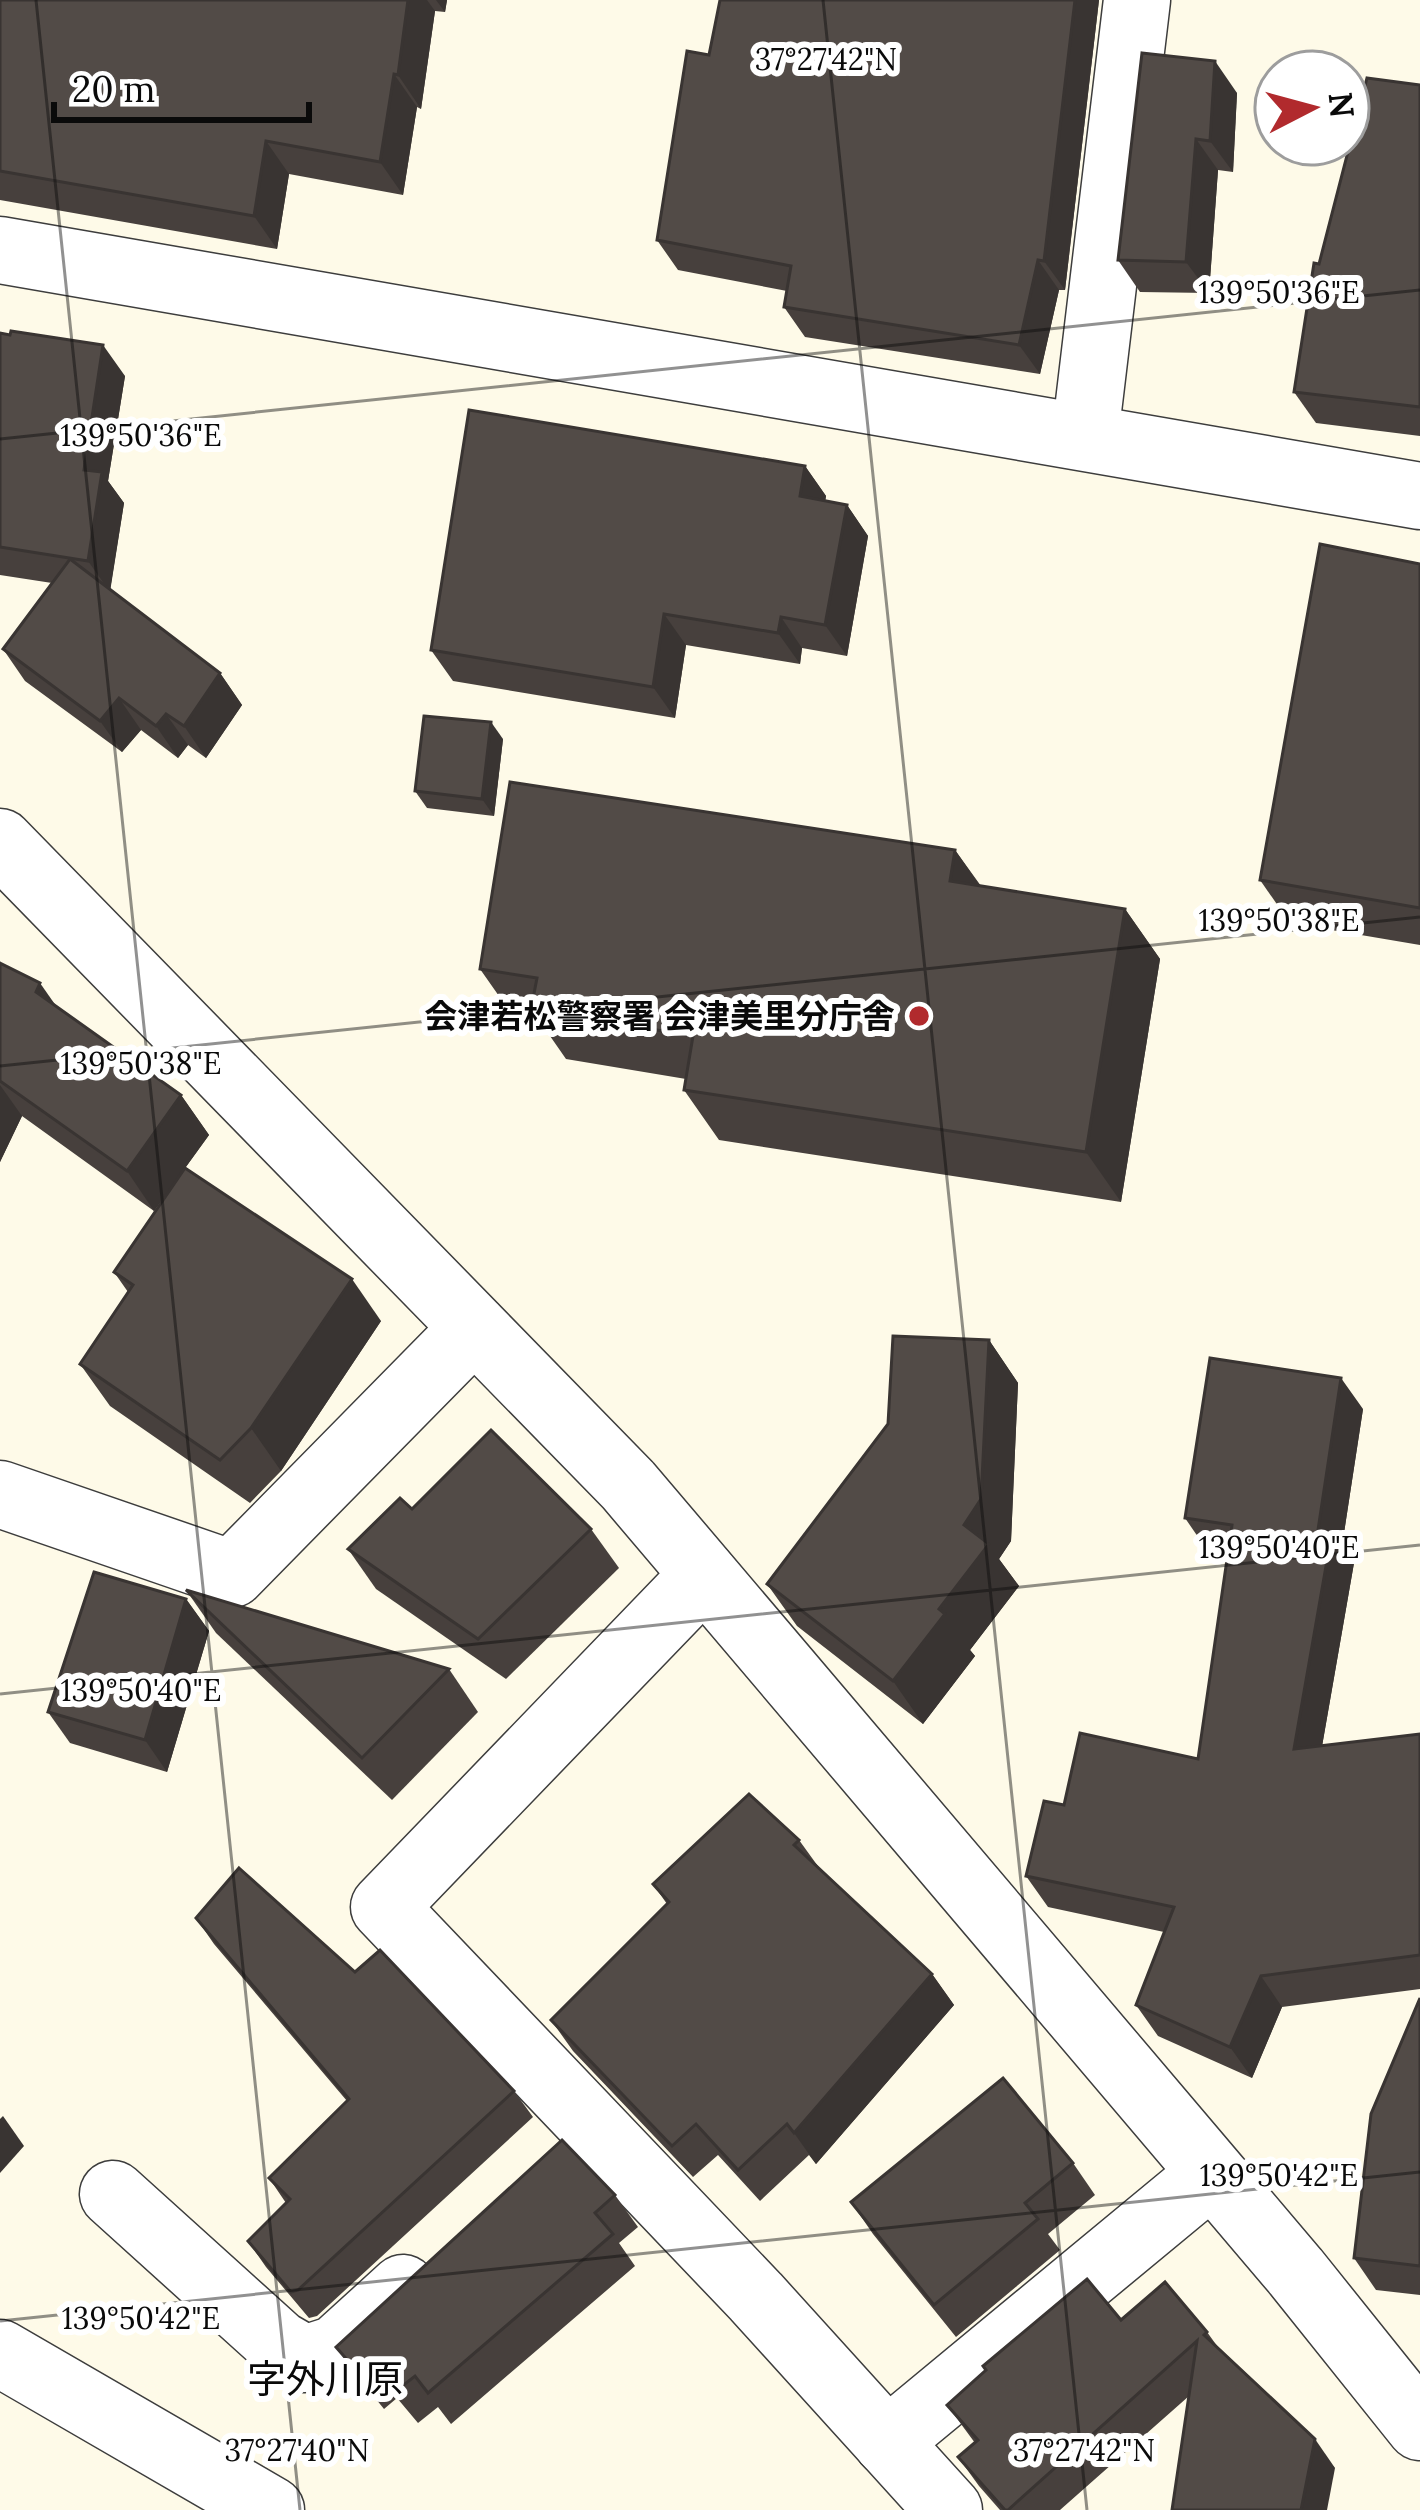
<svg xmlns="http://www.w3.org/2000/svg" width="1420" height="2510" viewBox="0 0 1420 2510" font-family="Lora,'Noto Sans JP',serif">
	<style>
		.lines { fill: none; stroke-linecap: round; stroke-linejoin: round }
		.minor-casing { stroke: #3d3d3d; stroke-width: 69 }
		.minor { stroke: #fff; stroke-width: 66 }
		.wall { fill: #47403d }
		.shaded-wall { fill: #393432 }
		.building { fill: #524b47; stroke: #393432; stroke-width: 3 }
		.ticks { fill: none; stroke: #0a0a0a; stroke-width: 3; stroke-opacity: 0.45 }
		.poi-dot { fill: #b12a2d; stroke: #fff; stroke-width: 4.5 }
		.labels { text-anchor: middle; dominant-baseline: central; stroke-width: 12; stroke-linejoin: round; paint-order: stroke }
		.poi-label { font-size: 33px; font-weight: bold; fill: #0a0a0a; stroke: #fff; text-anchor: end }
		.quarter-label { font-size: 39px; fill: #0a0a0a; stroke: #fff }
		.ticks-label { font-size: 30px; text-anchor: middle; fill: #0a0a0a; stroke: #fff; stroke-width: 12; stroke-linejoin: round; paint-order: stroke }
	</style>
	<rect width="100%" height="100%" fill="#fefae8"/>
	<g class="lines">
		<!-- minor casing -->
		<g class="minor-casing">
			<g id="minor">
				<polyline points="0,250 1420,496"/>
				<polyline points="1085,436 1137,0"/>
				<polyline points="0,842 628,1485 1295,2271 1420,2427"/>
				<polyline points="0,1494 232,1574 474,1328"/>
				<polyline points="704,1575 384,1907 756,2297 949,2510"/>
				<polyline points="113,2194 279,2344 305,2359 336,2349 403,2288"/>
				<polyline points="0,2353 271,2510"/>
				<polyline points="887,2442 1211,2174"/>
			</g>
		</g>
		<!-- minor -->
		<use href="#minor" class="minor"/>
	</g>
	<!-- wall -->
	<g class="wall">
		<polygon points="0,0 447,0 445,12 435,11 421,109 417,107 403,195 289,174 277,249 0,200"/>
		<polygon points="1099,0 1065,290 1059,290 1040,374 805,337 784,307 787,291 678,270 657,240 709,55"/>
		<polygon points="1142,53 1237,93 1233,172 1218,170 1209,293 1140,292 1118,260"/>
		<polygon points="1420,85 1420,436 1316,423 1294,392 1319,264"/>
		<polygon points="0,333 125,376 108,481 124,503 110,590 220,673 242,705 206,758 188,745 178,758 141,730 122,752 25,681 3,649 52,583 0,575"/>
		<polygon points="805,466 826,496 825,501 847,505 868,536 847,656 802,648 800,664 686,645 675,718 453,681 431,650"/>
		<polygon points="1420,564 1420,945 1290,923 1260,880"/>
		<polygon points="503,739 494,816 427,808 415,791"/>
		<polygon points="955,850 981,886 1125,909 1160,959 1121,1202 719,1140 684,1090 686,1079 566,1059 541,1023 515,1019 480,969"/>
		<polygon points="0,963 56,1006 181,1095 209,1135 154,1211 22,1116 0,1162"/>
		<polygon points="114,1272 381,1321 281,1471 250,1503 110,1406 80,1364 128,1292"/>
		<polygon points="989,1340 1018,1383 1011,1541 999,1559 1019,1586 970,1650 975,1656 923,1724 797,1626 767,1584 888,1424"/>
		<polygon points="1363,1409 1342,1546 1354,1563 1322,1746 1420,1734 1420,1989 1282,2007 1252,2078 1158,2036 1136,2005 1164,1932 1048,1907 1026,1876 1064,1805 1198,1759 1228,1553 1207,1550 1185,1518"/>
		<polygon points="412,1509 591,1529 619,1568 506,1679 376,1589 348,1549"/>
		<polygon points="186,1590 449,1669 478,1712 392,1800 216,1633"/>
		<polygon points="186,1599 209,1631 167,1772 70,1743 48,1712"/>
		<polygon points="799,1840 820,1869 932,1974 954,2005 816,2164 809,2155 760,2201 718,2155 693,2177 573,2051 551,2020 667,1904 653,1884"/>
		<polygon points="196,1918 355,1972 514,2091 533,2117 317,2316 309,2318 266,2267 248,2241 286,2203 269,2178 347,2101 214,1944"/>
		<polygon points="1420,1998 1420,2295 1376,2290 1354,2258"/>
		<polygon points="1073,2163 1095,2195 1048,2234 1060,2250 956,2337 873,2234 851,2202"/>
		<polygon points="615,2195 638,2227 619,2243 635,2266 451,2424 438,2407 418,2423 397,2398 384,2409 359,2378 336,2347"/>
		<polygon points="1121,2320 1207,2332 1220,2350 1335,2468 1189,2396 1060,2510 1000,2510 979,2486 958,2457 975,2443 947,2405"/>
	</g>
	<!-- shaded-wall -->
	<g class="shaded-wall">
		<polygon points="408,0 427,0 435,11 421,109 398,75"/>
		<polygon points="436,0 447,0 445,12"/>
		<polygon points="1075,0 1099,0 1065,290 1044,261"/>
		<polygon points="1215,61 1237,93 1233,172 1210,141"/>
		<polygon points="394,74 417,107 403,195 380,162"/>
		<polygon points="1196,139 1218,170 1209,293 1186,262"/>
		<polygon points="266,141 289,174 277,249 254,216"/>
		<polygon points="1038,260 1059,290 1040,374 1019,345"/>
		<polygon points="103,345 125,376 108,481 124,503 110,592 88,561 84,470"/>
		<polygon points="805,466 826,496 821,526 800,496"/>
		<polygon points="847,505 868,536 847,656 825,625"/>
		<polygon points="664,614 686,645 675,718 653,687"/>
		<polygon points="781,617 802,648 800,664 778,633"/>
		<polygon points="220,673 242,705 206,758 184,726"/>
		<polygon points="119,698 141,730 122,752 100,721"/>
		<polygon points="166,714 188,745 178,758 156,726"/>
		<polygon points="491,722 503,739 494,816 482,799"/>
		<polygon points="955,850 990,900 950,881"/>
		<polygon points="1125,909 1160,959 1121,1202 1086,1152"/>
		<polygon points="40,983 68,1023 36,992"/>
		<polygon points="0,1085 22,1116 0,1162"/>
		<polygon points="181,1095 209,1135 154,1211 127,1171"/>
		<polygon points="352,1279 381,1321 281,1471 251,1428"/>
		<polygon points="989,1340 1018,1383 1011,1541 999,1559 1019,1586 970,1650 975,1656 923,1724 893,1681 939,1609 964,1525"/>
		<polygon points="1341,1378 1363,1409 1342,1546 1354,1563 1316,1781 1294,1749 1318,1530"/>
		<polygon points="186,1599 209,1631 167,1772 145,1740"/>
		<polygon points="932,1974 954,2005 816,2164 794,2133"/>
		<polygon points="1261,1976 1282,2007 1252,2078 1230,2047"/>
		<polygon points="3,2116 24,2146 0,2173 0,2119"/>
		<polygon points="1315,2439 1335,2468 1327,2510 1301,2510"/>
	</g>
	<!-- building -->
	<g class="building">
		<polygon points="0,0 408,0 398,75 394,74 380,162 266,141 254,216 0,171"/>
		<polygon points="720,0 1075,0 1044,261 1038,260 1019,345 784,307 791,266 657,240 687,51 709,55"/>
		<polygon points="1142,53 1215,61 1210,141 1196,139 1186,262 1118,260"/>
		<polygon points="1367,78 1420,85 1420,407 1294,392 1314,263 1319,264"/>
		<polygon points="11,331 103,345 84,470 102,472 88,561 0,547 0,333 10,335"/>
		<polygon points="469,410 805,466 800,496 847,505 825,625 781,617 778,633 664,614 653,687 431,650"/>
		<polygon points="1320,544 1420,564 1420,908 1260,880"/>
		<polygon points="70,559 220,673 184,726 166,714 156,726 119,698 100,721 3,649"/>
		<polygon points="424,716 491,722 482,799 415,791"/>
		<polygon points="510,782 955,850 950,881 1125,909 1086,1152 684,1090 693,1036 531,1009 537,978 480,969"/>
		<polygon points="0,963 40,983 36,992 181,1095 127,1171 0,1081"/>
		<polygon points="185,1168 352,1279 251,1428 220,1460 80,1364 133,1285 114,1272"/>
		<polygon points="893,1336 989,1340 981,1499 964,1525 989,1544 939,1609 945,1614 893,1681 767,1584 888,1424"/>
		<polygon points="1210,1358 1341,1378 1318,1530 1332,1532 1294,1749 1420,1734 1420,1955 1261,1976 1230,2047 1136,2005 1174,1907 1026,1876 1044,1801 1064,1805 1080,1733 1198,1759 1232,1525 1185,1518"/>
		<polygon points="491,1430 591,1529 478,1639 348,1549 400,1498 412,1509"/>
		<polygon points="94,1572 186,1599 145,1740 48,1712"/>
		<polygon points="186,1590 449,1669 362,1758"/>
		<polygon points="749,1794 799,1840 794,1845 932,1974 794,2133 787,2124 738,2170 696,2124 672,2146 551,2020 669,1902 653,1884"/>
		<polygon points="239,1868 355,1972 380,1950 514,2091 298,2290 291,2292 248,2241 290,2199 269,2178 349,2099 196,1918"/>
		<polygon points="1420,1998 1420,2266 1354,2258 1371,2114"/>
		<polygon points="1003,2078 1073,2163 1025,2203 1038,2219 934,2305 851,2202"/>
		<polygon points="562,2140 615,2195 595,2213 613,2234 428,2393 415,2376 396,2391 375,2367 362,2377 336,2347"/>
		<polygon points="1087,2279 1121,2320 1165,2282 1207,2332 1204,2335 1315,2439 1301,2510 1172,2510 1197,2341 1008,2510 1005,2510 958,2457 978,2440 947,2405 986,2370 983,2366"/>
	</g>
	<!-- ticks -->
	<path class="ticks" d="M36 0 300 2510M823 0 1087 2510M0 439 1420 290M0 1066 1420 917M0 1694 1420 1545M0 2321 1420 2172"/>
	<!-- markers -->
	<circle class="poi-dot" cx="919" cy="1016" r="12"/>
	<g class="labels">
		<!-- poi labels -->
		<g class="poi-label">
			<text x="895" y="1016">会津若松警察署 会津美里分庁舎</text>
		</g>
		<!-- quarter labels -->
		<g class="quarter-label">
			<text x="325" y="2379">字外川原</text>
		</g>
	</g>
	<g class="ticks-label">
		<text x="826" y="70">37°27'42"N</text>
		<text x="1279" y="303">139°50'36"E</text>
		<text x="141" y="446">139°50'36"E</text>
		<text x="1279" y="931">139°50'38"E</text>
		<text x="141" y="1074">139°50'38"E</text>
		<text x="1279" y="1558">139°50'40"E</text>
		<text x="141" y="1701">139°50'40"E</text>
		<text x="1279" y="2186">139°50'42"E</text>
		<text x="141" y="2329">139°50'42"E</text>
		<text x="297" y="2461">37°27'40"N</text>
		<text x="1084" y="2461">37°27'42"N</text>
	</g>
	<!-- north arrow -->
	<g transform="translate(1312 108) rotate(84)"><circle r="57" fill="#ffffff" stroke="#9d9d9d" stroke-width="3"/>
	<path d="M0-9L21 45L0 30L-21 45Z" fill="#b12a2d"/>
	<text y="-18" font-size="33" font-weight="bold" text-anchor="middle" fill="#0a0a0a">N</text>
	</g>
	<!-- scale -->
	<path d="M54 102v18h255v-18" fill="none" stroke="#0a0a0a" stroke-width="6"/>
	<text x="72" y="102" font-size="36" fill="#0a0a0a" stroke="#ffffff" stroke-width="9" paint-order="stroke">20 m</text>
</svg>
